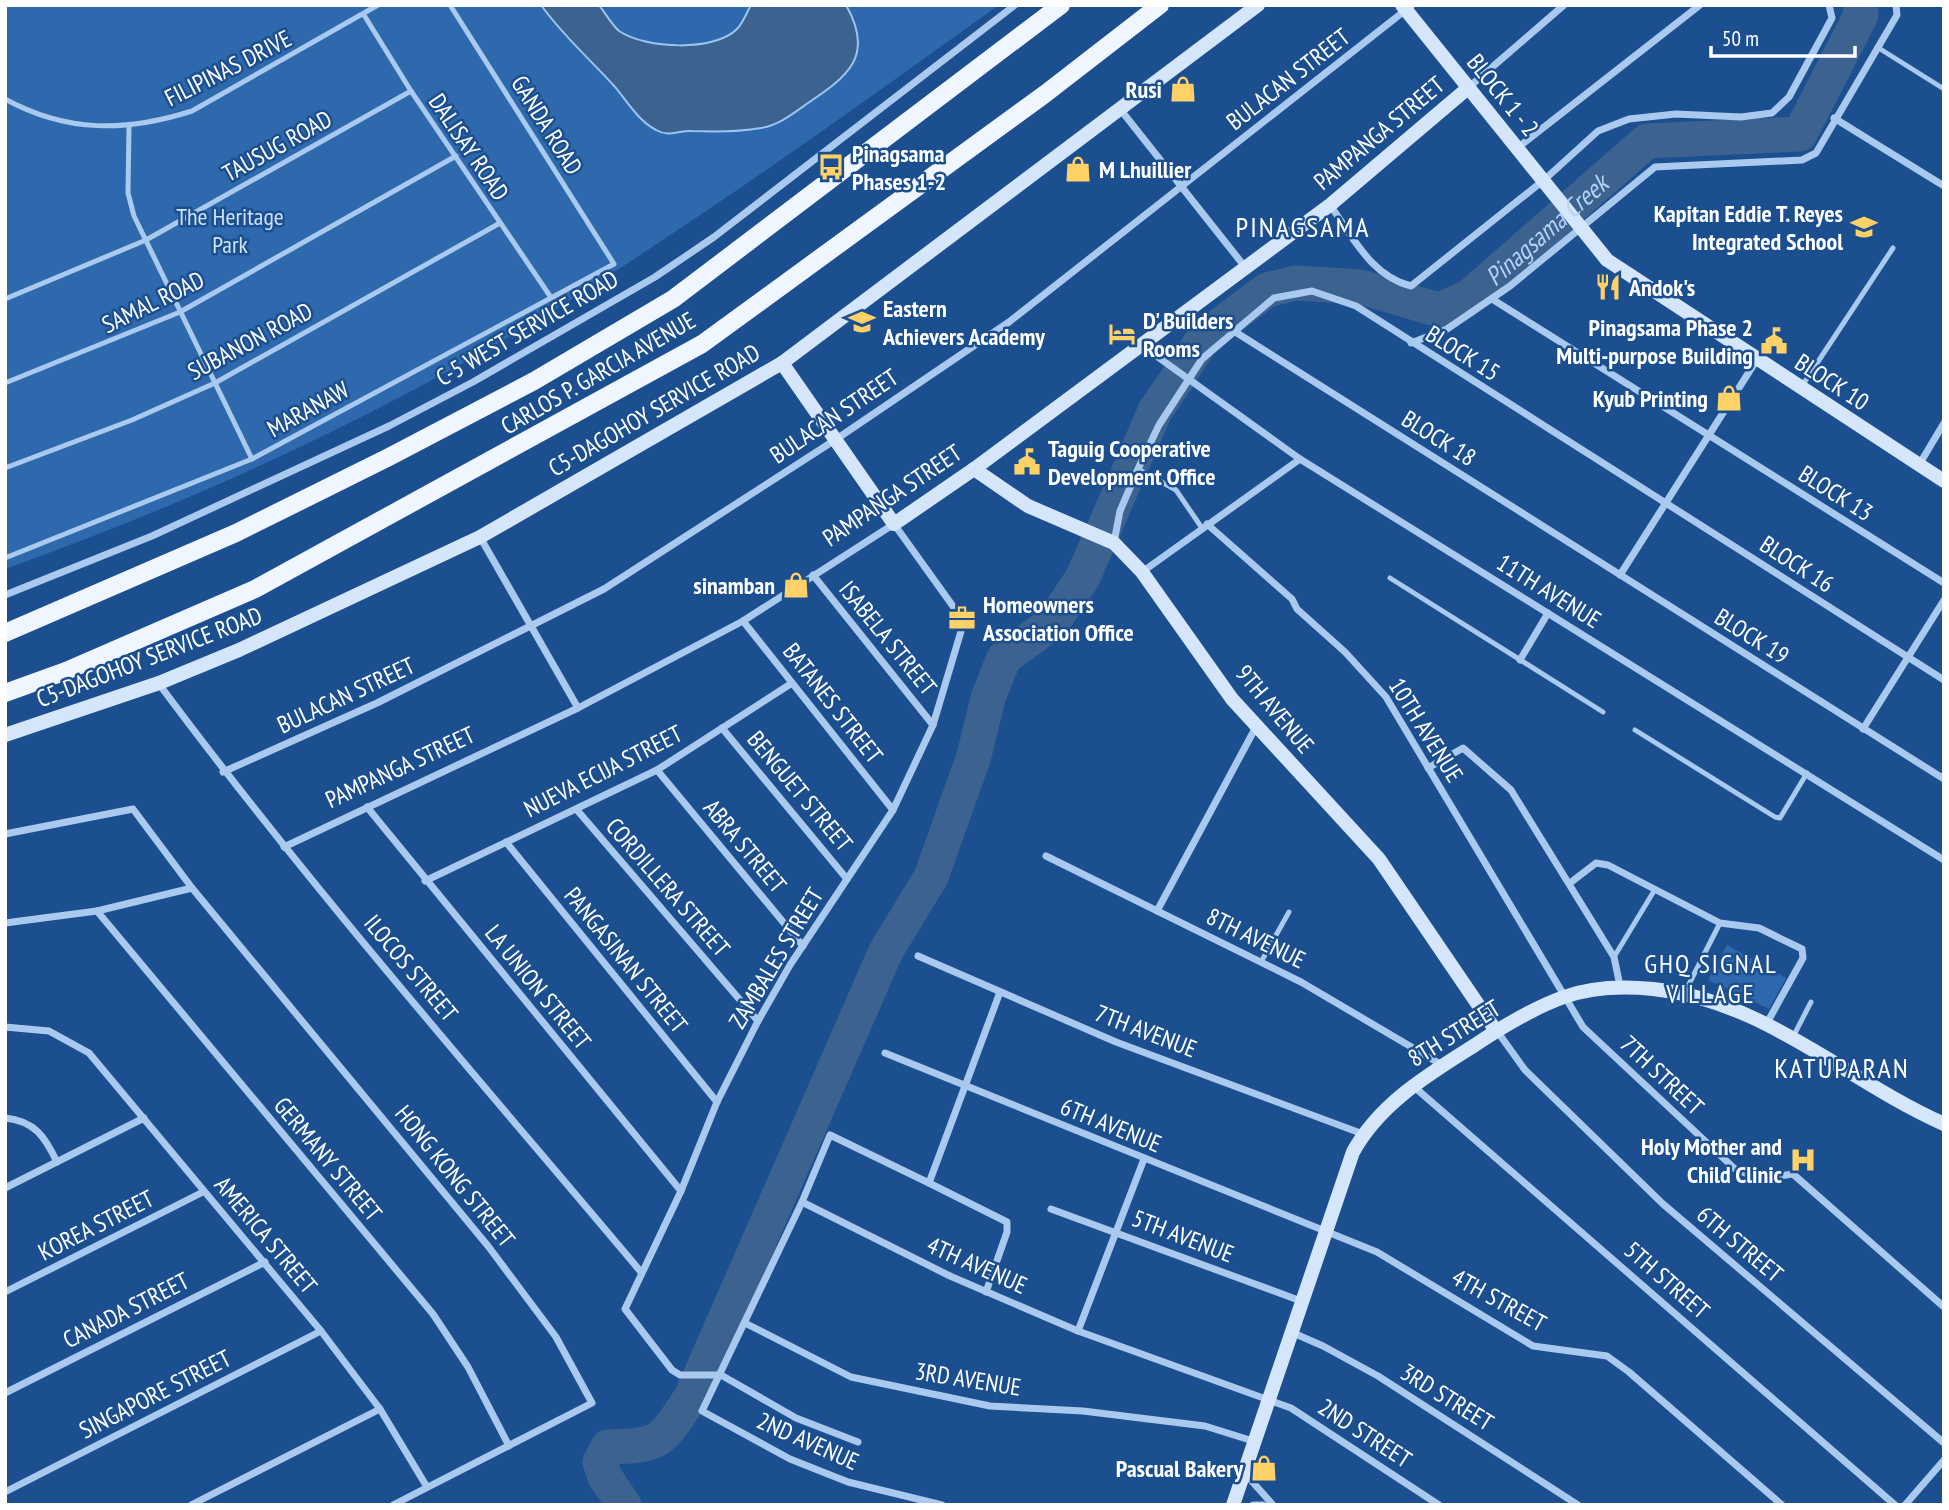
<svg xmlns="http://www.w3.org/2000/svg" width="1949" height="1510" viewBox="0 0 1949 1510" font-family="'PT Sans Narrow',sans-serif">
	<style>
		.green { fill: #2e69ad }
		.water { fill: #3c6290; stroke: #9cc4f0; stroke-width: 2 }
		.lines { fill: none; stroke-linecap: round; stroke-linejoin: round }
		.river { stroke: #3c6290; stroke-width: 35 }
		.lane { stroke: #a9c9ee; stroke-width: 5 }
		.street { stroke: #a9c9ee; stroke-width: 7 }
		.secondary { stroke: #d6e6fa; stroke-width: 14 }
		.primary { stroke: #f0f6ff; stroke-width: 18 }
		.labels { text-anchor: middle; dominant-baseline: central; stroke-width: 5; stroke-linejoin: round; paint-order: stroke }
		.street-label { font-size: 24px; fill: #fff; stroke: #1b4f8f }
		.poi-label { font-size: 24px; font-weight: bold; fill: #fff; stroke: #1b4f8f; text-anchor: end }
		.park-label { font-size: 24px; fill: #cfe3fa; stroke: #1b4f8f }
		.water-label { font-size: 26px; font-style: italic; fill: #b5d3f5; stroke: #1b4f8f }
		.neighbourhood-label { font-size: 26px; letter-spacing: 2px; fill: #fff; stroke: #1b4f8f }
		.quarter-label { font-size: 28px; letter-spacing: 2px; fill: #fff; stroke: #1b4f8f }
	</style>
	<rect width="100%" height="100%" fill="#1b4f8f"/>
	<!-- green -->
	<g class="green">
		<path d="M5 5H999C857 107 715 209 567 302 391 411 199 500 5 569Z"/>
		<polygon points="1727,945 1786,978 1769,1009 1708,980"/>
	</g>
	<!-- water -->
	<path class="water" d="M541 5H599C605 13 612 25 619 31 646 49 714 52 737 29 743 23 747 12 751 5H846C875 56 848 76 808 103 794 113 779 125 761 128 738 132 715 132 692 131 678 130 670 138 656 130 639 121 628 103 616 88 591 60 563 36 541 5Z"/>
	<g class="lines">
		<!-- river -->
		<g class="river">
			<path id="s1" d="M1181 372 1204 337 1267 290 1295 283 1361 287 1439 310 1469 297 1647 141 1800 134 1861 15 1860 5"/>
			<path d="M624 1505 605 1477 600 1462 608 1447C663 1446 661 1441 691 1397L886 951 931 877 974 756 988 698 1004 658 1053 622 1083 577 1155 411 1179 376"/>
		</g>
		<!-- lane -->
		<g class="lane">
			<polyline points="364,15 411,91 550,296"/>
			<polyline points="1877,47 1944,89"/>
			<path d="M5 99C67 133 126 132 192 111L378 5"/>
			<polyline points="129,127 128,193 134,216 252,459"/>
			<polyline points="5,299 146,240 411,91"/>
			<polyline points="5,383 180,312 456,156"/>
			<polyline points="1802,386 1893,248"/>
			<polyline points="5,468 132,420 215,383 500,223"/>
			<polyline points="1138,469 1176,490 1202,528"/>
			<polyline points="5,558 252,459 614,264 450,5"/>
			<polyline points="1390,578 1603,712"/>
			<polyline points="1635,730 1775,817 1780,818 1807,773"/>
			<polyline points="1614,957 1654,891"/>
			<polyline points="1261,962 1289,912"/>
			<polyline points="1685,992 1720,923"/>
			<polyline points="1793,1037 1811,1002"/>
		</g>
		<!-- street -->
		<g class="street">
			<polyline points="1468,88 1564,5"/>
			<polyline points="1120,109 1245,267"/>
			<polyline points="1834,118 1944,186"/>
			<polyline points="1516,149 1700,5"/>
			<path d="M1330 205C1353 237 1371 276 1411 286L1544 180 1598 131 1629 119 1676 114 1741 117 1772 113 1789 97 1832 18 1829 5"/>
			<polyline points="1492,299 1944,583"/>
			<polyline points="1237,333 1944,779"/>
			<polyline points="1411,343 1447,329 1510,286 1655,167 1802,160 1816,153 1897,15 1896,5"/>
			<polyline points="1141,345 1300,459 1944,860"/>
			<polyline points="1919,465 1944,423"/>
			<polyline points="1207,524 1292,599 1297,609 1345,652 1386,697 1583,1027 1735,1169 1760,1179 1793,1174 1944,1307"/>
			<polyline points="480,537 578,708"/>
			<polyline points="1114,542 1120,511 1138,469 1159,425 1202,359 1274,298 1312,291 1356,306 1944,680"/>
			<polyline points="1142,572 1300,459"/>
			<polyline points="813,575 933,725"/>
			<polyline points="1620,575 1756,361"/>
			<polyline points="5,595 152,536 389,426 473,382 655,277 714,237 1015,5"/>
			<polyline points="743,621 893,810"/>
			<polyline points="1520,660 1548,613"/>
			<path d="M159 684C310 887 478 1078 641 1272"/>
			<polyline points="722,728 847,879"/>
			<polyline points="1863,729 1944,600"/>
			<polyline points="1428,768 1463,748 1511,790 1614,957 1620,986"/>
			<polyline points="657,770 803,946"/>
			<polyline points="223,772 377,703 604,589 835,440 1009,322 1412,5"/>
			<polyline points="367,807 681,1191"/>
			<polyline points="577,810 758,1021"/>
			<polyline points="5,834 133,809 192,888 488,1246 556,1337 592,1403 393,1505"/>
			<polyline points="506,842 717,1102"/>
			<polyline points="284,847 578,708 743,621 894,524 960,616 962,628 933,725 893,810 790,965 758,1021 717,1102 681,1191 625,1309 672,1370 680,1375 721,1375 796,1418 858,1442"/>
			<polyline points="1046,856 1301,982 1442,1065"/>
			<polyline points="425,881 657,770 792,683"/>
			<polyline points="1570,883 1596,863 1608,865 1720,923 1759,928 1802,949 1803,958 1767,1023"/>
			<polyline points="97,911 433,1314 468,1367 509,1446"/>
			<polyline points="1157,911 1257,725"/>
			<polyline points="5,923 97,911 192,888"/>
			<polyline points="918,956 1116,1042 1363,1134"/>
			<polyline points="5,1027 49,1031 89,1053 321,1331 380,1409 427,1487"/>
			<polyline points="1497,1031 1525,1070 1663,1204 1944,1443"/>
			<polyline points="885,1053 1377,1252 1533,1346 1607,1356 1629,1372 1782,1505"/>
			<polyline points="1412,1085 1895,1505"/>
			<path d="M5 1118C35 1121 45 1137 57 1162"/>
			<polyline points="929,1183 830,1135 802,1202 702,1411 790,1459 848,1482 942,1505"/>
			<polyline points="5,1188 144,1118"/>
			<polyline points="802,1202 950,1276 1078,1331 1291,1408 1439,1505"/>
			<polyline points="1051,1209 1301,1301"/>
			<polyline points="5,1292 203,1192"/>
			<polyline points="986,1292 1007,1232 1007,1222 929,1183 1000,992"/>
			<polyline points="745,1323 851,1377 990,1406 1083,1411 1205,1426 1253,1441"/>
			<polyline points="1078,1331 1144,1159"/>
			<polyline points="1291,1332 1323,1346 1378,1376 1578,1505"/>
			<polyline points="5,1393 265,1262"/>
			<polyline points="1247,1469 1249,1478 1273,1505"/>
			<polyline points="5,1492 321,1331"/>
			<polyline points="191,1505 380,1409"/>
			<polyline points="1253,1505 1263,1505"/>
			<polyline points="1905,1505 1944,1460"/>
		</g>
		<!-- secondary -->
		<g class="secondary">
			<polyline points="1402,5 1607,260 1944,481"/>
			<polyline points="782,363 894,524 974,469 1330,205 1468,88"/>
			<polyline points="974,469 1028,506 1114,543 1142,572 1232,699 1379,859 1496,1031"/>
			<polyline points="5,735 159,683 239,650 480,537 782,363 1258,5"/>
			<path d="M1233 1505 1353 1152C1380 1103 1429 1074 1475 1045 1502 1027 1533 1008 1564 997 1592 987 1623 986 1653 989 1764 1000 1845 1080 1944 1124"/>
		</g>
		<!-- primary -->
		<g class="primary">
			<polyline points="5,633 236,533 389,457 534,381 673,299 1061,5"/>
			<polyline points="5,693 66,671 255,589 702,344 1045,94 1160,5"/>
		</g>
	</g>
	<!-- icons -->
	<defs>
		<g id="shop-bare" transform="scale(2.1)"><path d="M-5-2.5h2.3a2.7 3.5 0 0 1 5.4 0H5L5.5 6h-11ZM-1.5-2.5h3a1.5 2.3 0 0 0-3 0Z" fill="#ffd166" stroke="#1b4f8f" stroke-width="2.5" paint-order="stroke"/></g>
		<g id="bus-bare" transform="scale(2.1)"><path d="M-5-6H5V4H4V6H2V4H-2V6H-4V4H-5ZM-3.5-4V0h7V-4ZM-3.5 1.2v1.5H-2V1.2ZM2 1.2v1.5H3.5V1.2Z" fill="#ffd166" stroke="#1b4f8f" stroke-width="2.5" paint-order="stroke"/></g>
		<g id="school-bare" transform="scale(2.1)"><path d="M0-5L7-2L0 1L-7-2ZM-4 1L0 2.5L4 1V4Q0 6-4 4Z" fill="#ffd166" stroke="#1b4f8f" stroke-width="2.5" paint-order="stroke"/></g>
		<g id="restaurant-bare" transform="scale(2.1)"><path d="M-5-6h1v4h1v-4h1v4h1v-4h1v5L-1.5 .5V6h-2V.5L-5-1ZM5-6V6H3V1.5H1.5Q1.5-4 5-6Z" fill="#ffd166" stroke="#1b4f8f" stroke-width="2.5" paint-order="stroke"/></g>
		<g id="hotel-bare" transform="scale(2.1)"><path d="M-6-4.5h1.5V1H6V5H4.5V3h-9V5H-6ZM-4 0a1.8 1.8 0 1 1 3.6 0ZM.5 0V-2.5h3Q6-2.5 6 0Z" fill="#ffd166" stroke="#1b4f8f" stroke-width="2.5" paint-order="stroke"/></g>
		<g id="civic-bare" transform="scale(2.1)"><path d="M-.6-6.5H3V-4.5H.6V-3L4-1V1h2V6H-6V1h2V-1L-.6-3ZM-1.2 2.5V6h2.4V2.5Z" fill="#ffd166" stroke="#1b4f8f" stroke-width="2.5" paint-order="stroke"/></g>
		<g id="office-bare" transform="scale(2.1)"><path d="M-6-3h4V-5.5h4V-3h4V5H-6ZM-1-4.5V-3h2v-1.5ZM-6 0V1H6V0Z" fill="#ffd166" stroke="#1b4f8f" stroke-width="2.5" paint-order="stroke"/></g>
		<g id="hospital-bare" transform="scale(2.1)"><path d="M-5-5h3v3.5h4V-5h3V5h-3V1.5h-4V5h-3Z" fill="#ffd166" stroke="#1b4f8f" stroke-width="2.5" paint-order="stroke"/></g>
	</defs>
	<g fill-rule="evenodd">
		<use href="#shop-bare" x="1183" y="89"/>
		<use href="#bus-bare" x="831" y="167"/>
		<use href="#shop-bare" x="1078" y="169"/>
		<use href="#school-bare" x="1864" y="227"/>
		<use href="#restaurant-bare" x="1608" y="287"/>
		<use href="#school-bare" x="862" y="322"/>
		<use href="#hotel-bare" x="1122" y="334"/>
		<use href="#civic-bare" x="1774" y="341"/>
		<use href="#shop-bare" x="1729" y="398"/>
		<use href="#civic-bare" x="1027" y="462"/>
		<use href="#shop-bare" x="796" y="585"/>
		<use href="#office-bare" x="962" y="618"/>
		<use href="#hospital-bare" x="1803" y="1160"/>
		<use href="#shop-bare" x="1264" y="1468"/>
	</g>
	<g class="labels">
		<!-- street labels -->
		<g class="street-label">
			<text transform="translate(228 68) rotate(-27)">FILIPINAS DRIVE</text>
			<text transform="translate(1288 79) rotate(-38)">BULACAN STREET</text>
			<text transform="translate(1503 95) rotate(51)">BLOCK 1 - 2</text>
			<text transform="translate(547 125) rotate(58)">GANDA ROAD</text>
			<text transform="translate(1379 133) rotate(-40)">PAMPANGA STREET</text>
			<text transform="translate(277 146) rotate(-29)">TAUSUG ROAD</text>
			<text transform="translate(469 147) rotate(56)">DALISAY ROAD</text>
			<text transform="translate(153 302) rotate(-26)">SAMAL ROAD</text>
			<text transform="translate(527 328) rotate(-30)">C-5 WEST SERVICE ROAD</text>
			<text transform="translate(250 341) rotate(-28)">SUBANON ROAD</text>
			<text transform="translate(1463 353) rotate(32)">BLOCK 15</text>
			<text transform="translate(598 373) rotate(-30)">CARLOS P. GARCIA AVENUE</text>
			<text transform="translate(1832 382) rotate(33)">BLOCK 10</text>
			<text transform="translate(308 409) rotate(-29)">MARANAW</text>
			<text transform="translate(654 410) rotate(-30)">C5-DAGOHOY SERVICE ROAD</text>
			<text transform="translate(834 416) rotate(-34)">BULACAN STREET</text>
			<text transform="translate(1439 438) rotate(32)">BLOCK 18</text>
			<text transform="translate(1836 493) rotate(32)">BLOCK 13</text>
			<text transform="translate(892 495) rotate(-34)">PAMPANGA STREET</text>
			<text transform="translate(1797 564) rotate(33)">BLOCK 16</text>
			<text transform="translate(1549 591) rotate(32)">11TH AVENUE</text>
			<text transform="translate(1752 636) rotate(32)">BLOCK 19</text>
			<text transform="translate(888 638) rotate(51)">ISABELA STREET</text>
			<text transform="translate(149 657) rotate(-21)">C5-DAGOHOY SERVICE ROAD</text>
			<text transform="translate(346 695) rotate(-25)">BULACAN STREET</text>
			<text transform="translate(833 703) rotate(52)">BATANES STREET</text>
			<text transform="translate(1275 709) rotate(50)">9TH AVENUE</text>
			<text transform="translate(1426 730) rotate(58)">10TH AVENUE</text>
			<text transform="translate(400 767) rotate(-25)">PAMPANGA STREET</text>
			<text transform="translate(603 771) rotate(-27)">NUEVA ECIJA STREET</text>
			<text transform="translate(800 791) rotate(50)">BENGUET STREET</text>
			<text transform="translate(745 846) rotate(50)">ABRA STREET</text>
			<text transform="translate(668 887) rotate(49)">CORDILLERA STREET</text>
			<text transform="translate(1256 938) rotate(26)">8TH AVENUE</text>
			<text transform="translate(776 958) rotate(-59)">ZAMBALES STREET</text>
			<text transform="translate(626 960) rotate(51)">PANGASINAN STREET</text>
			<text transform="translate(411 968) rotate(50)">ILOCOS STREET</text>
			<text transform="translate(538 987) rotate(51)">LA UNION STREET</text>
			<text transform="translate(1146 1031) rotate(21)">7TH AVENUE</text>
			<text transform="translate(1454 1033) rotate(-32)">8TH STREET</text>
			<text transform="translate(1662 1075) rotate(43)">7TH STREET</text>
			<text transform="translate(1111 1125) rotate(22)">6TH AVENUE</text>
			<text transform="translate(328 1159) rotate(50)">GERMANY STREET</text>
			<text transform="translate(455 1176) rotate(51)">HONG KONG STREET</text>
			<text transform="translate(96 1225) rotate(-27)">KOREA STREET</text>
			<text transform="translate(266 1235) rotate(50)">AMERICA STREET</text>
			<text transform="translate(1183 1236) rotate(21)">5TH AVENUE</text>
			<text transform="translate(1740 1244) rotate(40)">6TH STREET</text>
			<text transform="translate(977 1265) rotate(24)">4TH AVENUE</text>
			<text transform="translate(1667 1280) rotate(41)">5TH STREET</text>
			<text transform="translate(1499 1300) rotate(29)">4TH STREET</text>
			<text transform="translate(126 1310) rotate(-27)">CANADA STREET</text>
			<text transform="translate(968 1379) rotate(9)">3RD AVENUE</text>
			<text transform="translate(155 1394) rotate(-27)">SINGAPORE STREET</text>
			<text transform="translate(1447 1397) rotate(32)">3RD STREET</text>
			<text transform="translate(1365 1433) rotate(33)">2ND STREET</text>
			<text transform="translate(808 1441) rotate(24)">2ND AVENUE</text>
		</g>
		<!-- poi labels -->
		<g class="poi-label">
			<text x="1162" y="89">Rusi</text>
			<text x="852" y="153" text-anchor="start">Pinagsama<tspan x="852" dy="28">Phases 1-2</tspan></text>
			<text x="1099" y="169" text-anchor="start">M Lhuillier</text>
			<text x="1843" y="213">Kapitan Eddie T. Reyes<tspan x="1843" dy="28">Integrated School</tspan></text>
			<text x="1629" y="287" text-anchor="start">Andok's</text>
			<text x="883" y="308" text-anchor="start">Eastern<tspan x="883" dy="28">Achievers Academy</tspan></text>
			<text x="1143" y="320" text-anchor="start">D' Builders<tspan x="1143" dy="28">Rooms</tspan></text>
			<text x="1753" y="327">Pinagsama Phase 2<tspan x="1753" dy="28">Multi-purpose Building</tspan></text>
			<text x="1708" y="398">Kyub Printing</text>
			<text x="1048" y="448" text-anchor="start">Taguig Cooperative<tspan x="1048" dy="28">Development Office</tspan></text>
			<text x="775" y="585">sinamban</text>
			<text x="983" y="604" text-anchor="start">Homeowners<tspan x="983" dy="28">Association Office</tspan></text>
			<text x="1782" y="1146">Holy Mother and<tspan x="1782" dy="28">Child Clinic</tspan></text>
			<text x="1243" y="1468">Pascual Bakery</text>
		</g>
		<!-- park labels -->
		<g class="park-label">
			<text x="230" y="216">The Heritage<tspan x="230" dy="28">Park</tspan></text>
		</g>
		<!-- water labels -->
		<g class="water-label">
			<text stroke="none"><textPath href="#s1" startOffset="432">Pinagsama Creek</textPath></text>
		</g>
		<!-- neighbourhood labels -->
		<g class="neighbourhood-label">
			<text x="1711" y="963">GHQ SIGNAL<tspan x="1711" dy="30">VILLAGE</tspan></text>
		</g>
		<!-- quarter labels -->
		<g class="quarter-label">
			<text x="1303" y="226">PINAGSAMA</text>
			<text x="1842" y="1067">KATUPARAN</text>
		</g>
	</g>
	<!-- border -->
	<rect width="1949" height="1510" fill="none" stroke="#ffffff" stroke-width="14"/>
	<!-- scale -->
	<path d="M1711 46v10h144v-10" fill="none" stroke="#ffffff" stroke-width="3.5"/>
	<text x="1722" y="46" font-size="21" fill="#ffffff" stroke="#1b4f8f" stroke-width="5" paint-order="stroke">50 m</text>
</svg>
